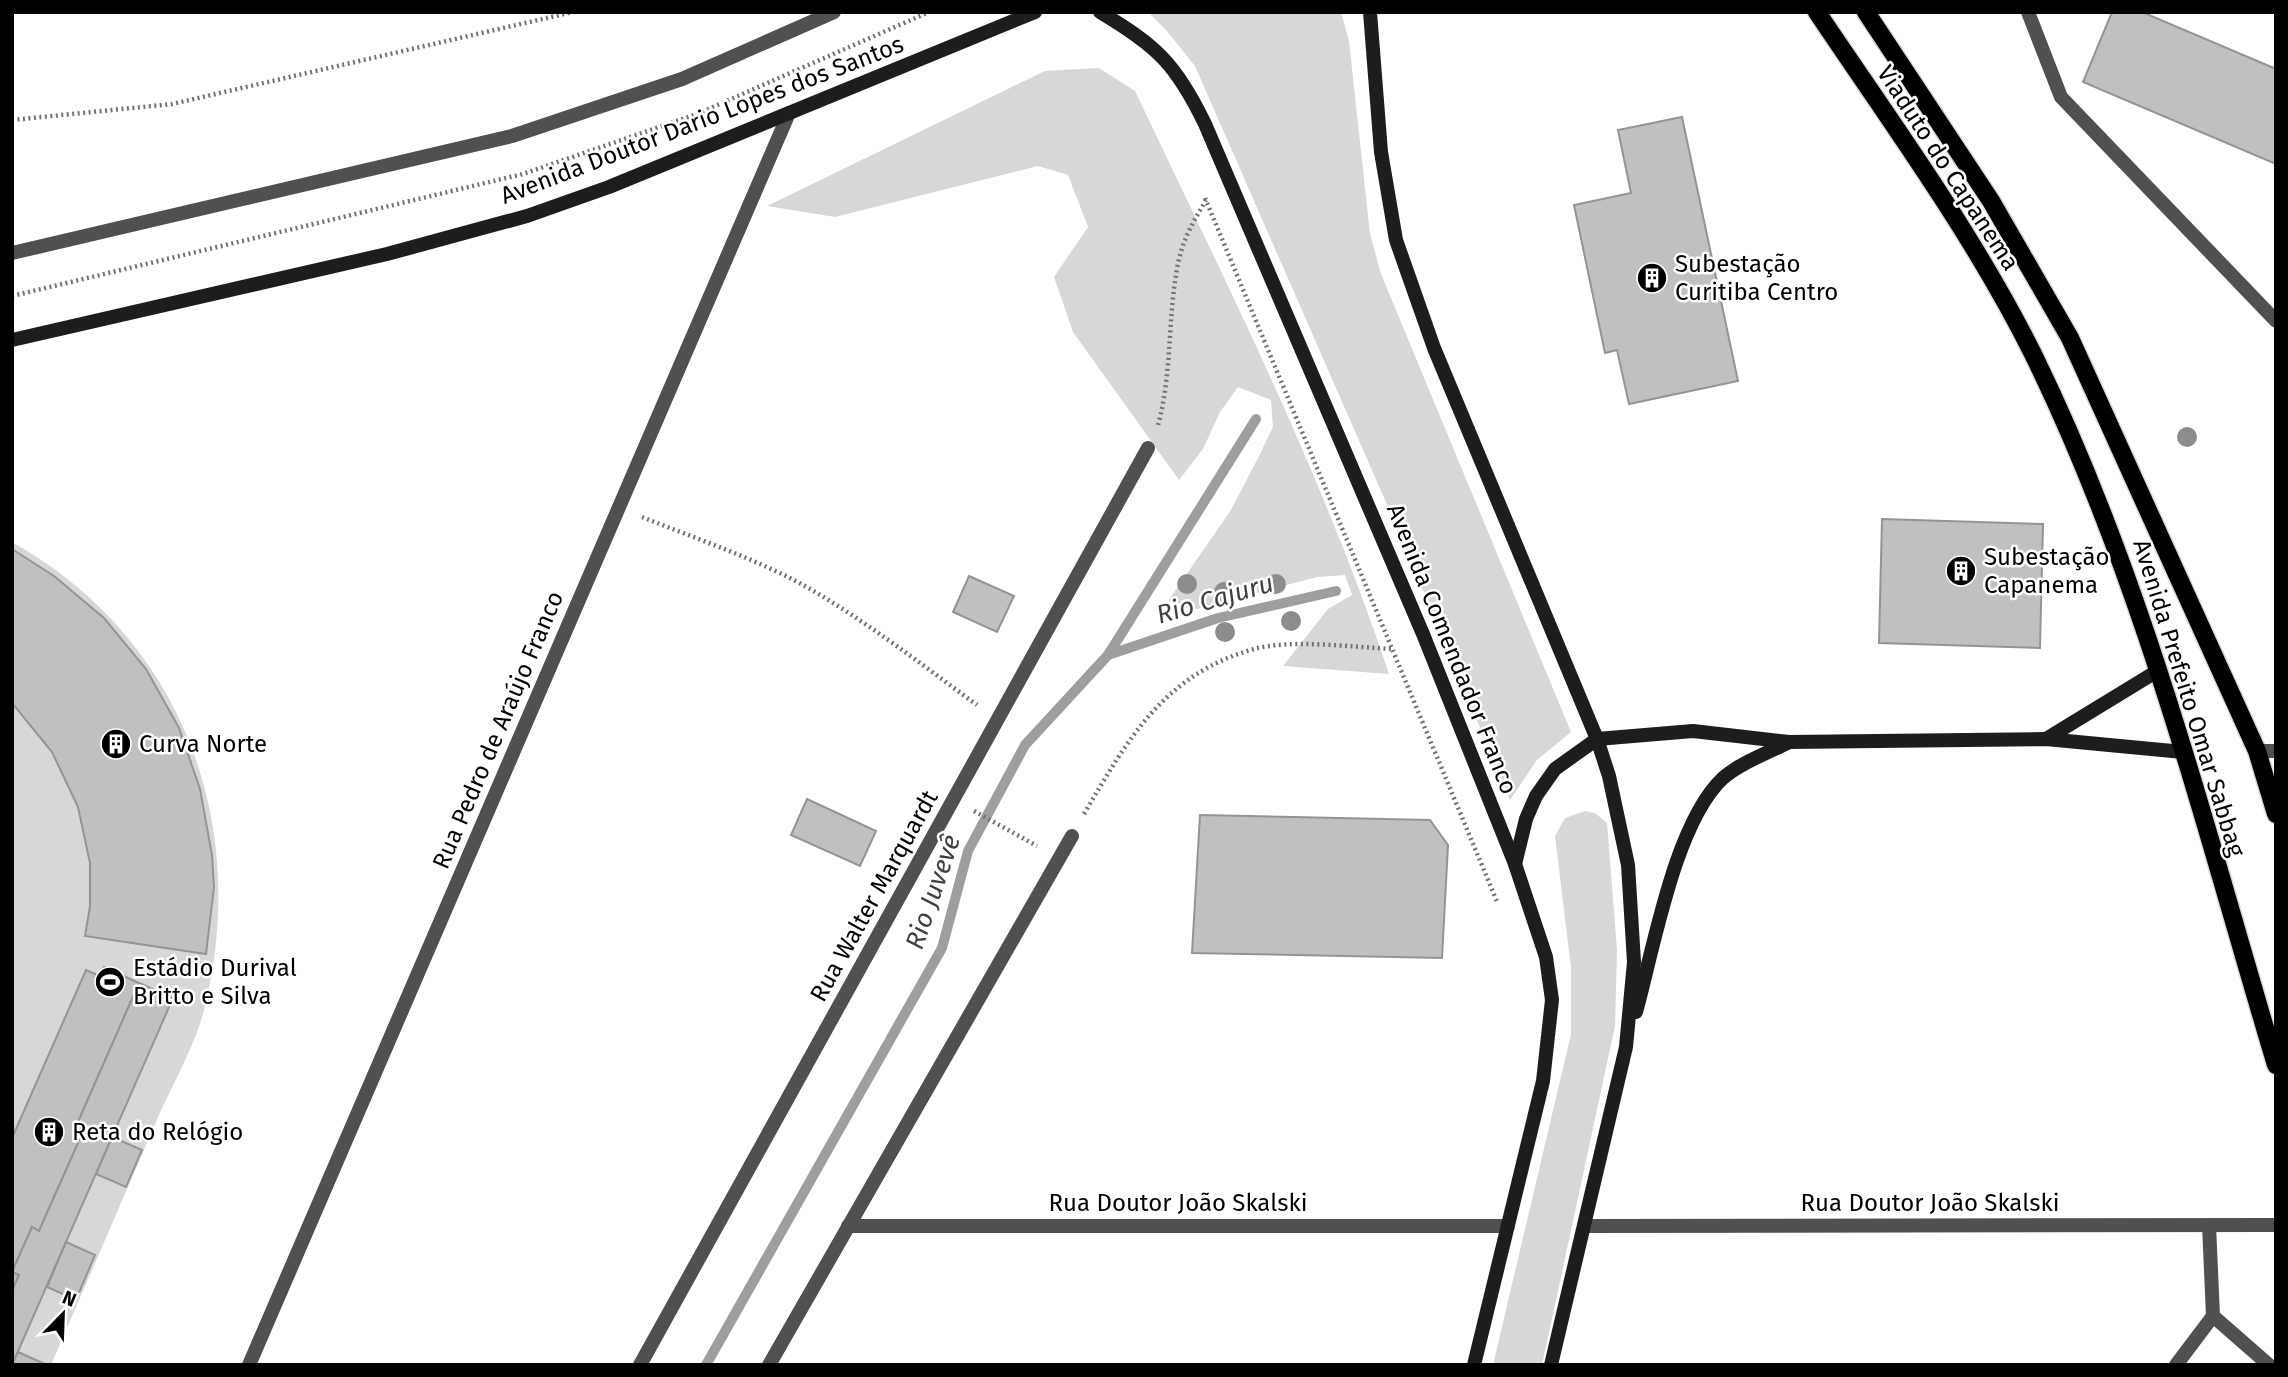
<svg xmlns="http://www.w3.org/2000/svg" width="2288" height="1377" viewBox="0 0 2288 1377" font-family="'Fira Sans',sans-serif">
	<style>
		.green { fill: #d7d7d7 }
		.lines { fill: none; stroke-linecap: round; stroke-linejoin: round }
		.stream { stroke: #9e9e9e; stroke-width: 10 }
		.building { fill: #c0c0c0; stroke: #949494; stroke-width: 2 }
		.primary-casing { stroke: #dbdbdb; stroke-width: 21 }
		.path { stroke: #727272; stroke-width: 4.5; stroke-dasharray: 2 3.5; stroke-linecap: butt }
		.service { stroke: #505050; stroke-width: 14 }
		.minor { stroke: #505050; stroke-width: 14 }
		.secondary { stroke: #1d1d1d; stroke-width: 14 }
		.primary { stroke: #000; stroke-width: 18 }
		.tree { fill: #8c8c8c }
		.labels { text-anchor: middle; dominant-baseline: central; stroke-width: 5; stroke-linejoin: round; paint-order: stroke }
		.street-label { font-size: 24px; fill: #000; stroke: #fff }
		.poi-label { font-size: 24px; fill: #000; stroke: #fff; text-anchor: start }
		.water-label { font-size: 26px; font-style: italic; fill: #3f3f3f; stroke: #fff }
	</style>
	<rect width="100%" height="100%" fill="#fff"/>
	<!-- green -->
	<g class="green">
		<polygon points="1148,12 1341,12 1349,41 1370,234 1381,274 1571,732 1537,760 1510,800 1399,532 1195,66 1167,31"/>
		<path d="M1099 68 1135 91C1226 283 1322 472 1389 674L1283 666 1328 609 1352 595 1345 575 1317 577 1193 610 1168 601 1231 510 1258 458 1273 427 1271 400 1238 387 1220 412 1203 449 1179 480 1073 332 1054 277 1088 227 1068 175 1038 166 835 217 767 206 1045 71Z"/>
		<path d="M12 542C182 637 251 824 204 1010 195 1046 171 1087 156 1122 121 1203 86 1284 51 1365H12Z"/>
		<polygon points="1585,811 1595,813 1607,823 1617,950 1615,1026 1542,1365 1493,1365 1571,1034 1571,968 1555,836 1565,818"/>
	</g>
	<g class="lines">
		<!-- stream -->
		<g class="stream">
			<polyline points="1108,655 1218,618 1336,591"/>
			<polyline points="706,1365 942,948 968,851 1025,745 1108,655 1256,419"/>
		</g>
	</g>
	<!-- building -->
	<g class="building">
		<polygon points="2112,12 2142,12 2276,69 2276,164 2083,82"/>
		<polygon points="1682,117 1738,381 1629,404 1617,350 1605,353 1574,205 1631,193 1618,130"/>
		<polygon points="1882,519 2043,524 2040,648 1879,643"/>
		<polygon points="12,549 54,576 104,618 146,669 179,728 200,789 212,855 214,887 206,954 85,936 90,906 90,863 78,807 52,752 12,703"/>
		<polygon points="969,576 1014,596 997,632 953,612"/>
		<polygon points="807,799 876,831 860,866 791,835"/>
		<polygon points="1200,815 1430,820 1448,845 1442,958 1192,953"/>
		<polygon points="104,967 139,983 78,1122 86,1125 39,1231 32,1227 12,1272 19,1275 12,1291 12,1138 86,970 100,976"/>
		<polygon points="139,983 173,998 12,1365 12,1291 19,1275 12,1272 32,1227 39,1231 86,1125 78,1122"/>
		<polygon points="112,1137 142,1150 126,1187 96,1174"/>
		<polygon points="66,1242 95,1255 76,1300 47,1287"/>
		<polygon points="18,1352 47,1365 12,1365"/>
	</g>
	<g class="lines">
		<!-- primary casing -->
		<g class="primary-casing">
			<g id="primary">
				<path d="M1817 12C1892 124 1974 235 2034 356 2144 581 2204 825 2276 1065"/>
				<polyline points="1866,12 1991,201 2070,338 2257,751 2276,814"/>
			</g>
		</g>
		<!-- path -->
		<g class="path">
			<polyline points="12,120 172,104 573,12"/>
			<polyline points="1205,198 1498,904"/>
			<polyline points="12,296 523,174 697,114 929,12"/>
			<path d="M1158 425C1173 371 1167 313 1179 259 1184 237 1195 219 1206 200"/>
			<path d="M642 517C697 539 754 558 805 586 866 621 921 664 977 705"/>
			<polyline points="974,811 1037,846"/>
			<path d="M1084 814C1128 739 1164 674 1254 649 1291 639 1353 647 1392 649"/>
		</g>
		<!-- service -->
		<g class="service">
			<polyline points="2028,12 2061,97 2276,321"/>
			<polyline points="12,253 512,136 682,79 834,12"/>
			<polyline points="2209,1225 2213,1316 2269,1365"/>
			<polyline points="2176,1365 2213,1316"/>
		</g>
		<!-- minor -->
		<g class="minor">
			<polyline points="2257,751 2276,751"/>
			<polyline points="848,1226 1508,1226"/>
			<polyline points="1584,1226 2276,1225"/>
			<polyline points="249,1365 789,113"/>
			<polyline points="640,1365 1148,448"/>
			<polyline points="769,1365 1072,836"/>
		</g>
		<!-- secondary -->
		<g class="secondary">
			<path d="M1100 12C1157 46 1176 64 1205 124L1423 634 1515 864 1546 957 1552 1000 1543 1081 1474 1365"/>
			<polyline points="1370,12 1381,152 1396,240 1434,348 1597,739 1609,776 1628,865 1634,962 1626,1047 1551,1365"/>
			<polyline points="12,340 387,254 527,216 609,187 1035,12"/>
			<polyline points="2046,739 2159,670"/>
			<polyline points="1515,864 1526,819 1536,796 1555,769 1597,739 1693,731 1789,742 2046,739 2183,752"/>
			<path d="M1636 1012C1654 947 1675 823 1723 778 1740 763 1768 753 1789 742"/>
		</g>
		<!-- primary -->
		<use href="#primary" class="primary"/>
	</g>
	<!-- trees -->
	<g class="tree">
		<circle cx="2187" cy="437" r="10"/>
		<circle cx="1187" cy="584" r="10"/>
		<circle cx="1276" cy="584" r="10"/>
		<circle cx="1224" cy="592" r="10"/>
		<circle cx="1291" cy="621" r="10"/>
		<circle cx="1225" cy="632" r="10"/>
	</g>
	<!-- icons -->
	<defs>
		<g id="building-disc" transform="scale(1.575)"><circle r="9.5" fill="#000" stroke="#fff"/><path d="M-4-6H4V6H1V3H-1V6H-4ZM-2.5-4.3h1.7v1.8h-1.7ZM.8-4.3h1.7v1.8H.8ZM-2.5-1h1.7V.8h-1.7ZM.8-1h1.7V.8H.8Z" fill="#fff"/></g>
		<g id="stadium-disc" transform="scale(1.575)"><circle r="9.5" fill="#000" stroke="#fff"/><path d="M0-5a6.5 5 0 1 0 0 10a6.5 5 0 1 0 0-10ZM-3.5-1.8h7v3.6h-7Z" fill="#fff"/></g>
	</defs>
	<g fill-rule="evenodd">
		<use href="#building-disc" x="1652" y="278"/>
		<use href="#building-disc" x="1961" y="571"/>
		<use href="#building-disc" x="116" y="744"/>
		<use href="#stadium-disc" x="110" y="982"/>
		<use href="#building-disc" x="49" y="1132"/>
	</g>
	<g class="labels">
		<!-- street labels -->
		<g class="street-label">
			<text transform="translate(702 120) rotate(-21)">Avenida Doutor Dario Lopes dos Santos</text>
			<text transform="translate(1948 168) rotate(57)">Viaduto do Capanema</text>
			<text transform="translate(1452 649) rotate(68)">Avenida Comendador Franco</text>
			<text transform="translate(2189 698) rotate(73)">Avenida Prefeito Omar Sabbag</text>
			<text transform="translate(498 730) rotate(-67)">Rua Pedro de Araújo Franco</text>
			<text transform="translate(874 896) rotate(-61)">Rua Walter Marquardt</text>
			<text x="1178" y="1203">Rua Doutor João Skalski</text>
			<text x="1930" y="1203">Rua Doutor João Skalski</text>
		</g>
		<!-- poi labels -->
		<g class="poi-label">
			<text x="1675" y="264">Subestação<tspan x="1675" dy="28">Curitiba Centro</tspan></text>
			<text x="1984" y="557">Subestação<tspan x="1984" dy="28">Capanema</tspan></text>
			<text x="139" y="744">Curva Norte</text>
			<text x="133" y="968">Estádio Durival<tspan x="133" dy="28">Britto e Silva</tspan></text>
			<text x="72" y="1132">Reta do Relógio</text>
		</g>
		<!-- water labels -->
		<g class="water-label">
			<text transform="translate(1215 599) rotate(-16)">Rio Cajuru</text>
			<text transform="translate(933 892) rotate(-71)">Rio Juvevê</text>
		</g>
	</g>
	<!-- border -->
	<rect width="2288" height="1377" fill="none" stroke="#000000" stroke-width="28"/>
	<!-- north arrow -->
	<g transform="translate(63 1314) rotate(23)" stroke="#ffffff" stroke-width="5" paint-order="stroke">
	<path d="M0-5L12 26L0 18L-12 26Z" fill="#000000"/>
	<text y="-10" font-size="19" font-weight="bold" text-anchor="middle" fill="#000000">N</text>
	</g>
</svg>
